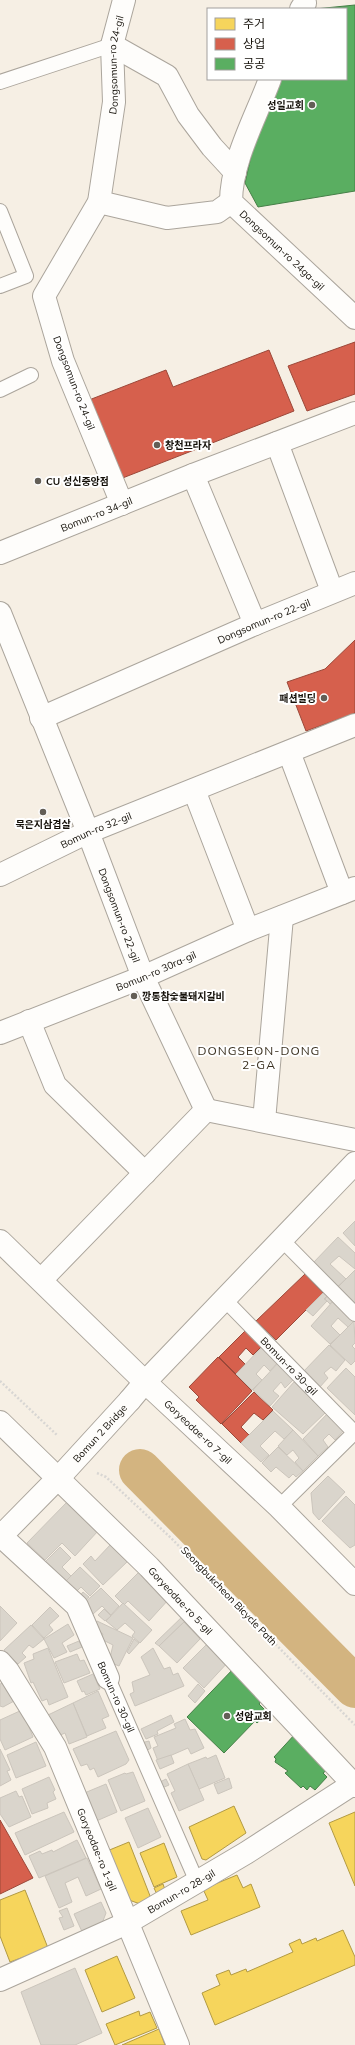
<svg xmlns="http://www.w3.org/2000/svg" width="355" height="2045" viewBox="0 0 355 2045" font-family="Mulish,'Noto Sans KR',sans-serif">
	<style>
		.homes { fill: #f6d55c; stroke: #b29a43 }
		.shops { fill: #d6604d; stroke: #9c4839 }
		.public { fill: #5aae61; stroke: #457f47 }
		.lines { fill: none; stroke-linecap: round; stroke-linejoin: round }
		.river { stroke: #d3b480; stroke-width: 42 }
		.building { fill: #dad5cc; stroke: #cbc5bc }
		.service-casing { stroke: #aba59c; stroke-width: 16 }
		.minor-casing { stroke: #aba59c; stroke-width: 24 }
		.tertiary-casing { stroke: #aba59c; stroke-width: 24 }
		.path { stroke: #d8d6d3; stroke-width: 2.5; stroke-dasharray: 2 2; stroke-linecap: butt }
		.service { stroke: #fefdfb; stroke-width: 14 }
		.minor { stroke: #fefdfb; stroke-width: 22 }
		.tertiary { stroke: #fefdfb; stroke-width: 22 }
		.poi-dot { fill: #635e56; stroke: #fff; stroke-width: 1.5 }
		.labels { text-anchor: middle; dominant-baseline: central; stroke-width: 4; stroke-linejoin: round; paint-order: stroke }
		.street-label { font-size: 10px; fill: #141009; stroke: #fff }
		.poi-label { font-size: 10px; font-weight: bold; fill: #141009; stroke: #fff; text-anchor: start }
		.quarter-label { font-size: 12px; letter-spacing: 1px; fill: #3a301f; stroke: #fff }
	</style>
	<rect width="100%" height="100%" fill="#f6efe4"/>
	<!-- homes -->
	<g class="homes">
		<polygon points="234,1806 246,1833 206,1860 202,1859 189,1827"/>
		<polygon points="355,1812 355,1886 329,1823"/>
		<polygon points="129,1842 152,1901 143,1905 129,1900 107,1851"/>
		<polygon points="164,1843 177,1877 154,1887 140,1853"/>
		<polygon points="237,1875 243,1888 251,1884 260,1907 191,1935 181,1911 208,1900 203,1889"/>
		<polygon points="163,1884 167,1895 159,1899 154,1888"/>
		<polygon points="25,1890 48,1948 10,1962 0,1936 0,1900"/>
		<polygon points="343,1930 355,1957 355,1965 215,2025 202,1993 220,1985 216,1975 229,1970 231,1975 246,1969 247,1972 293,1952 289,1944 300,1939 302,1944 316,1938 317,1941"/>
		<polygon points="117,1956 135,1998 102,2012 85,1970"/>
		<polygon points="139,2011 140,2016 150,2012 157,2028 115,2045 106,2024"/>
		<polygon points="159,2029 165,2045 122,2045"/>
	</g>
	<!-- shops -->
	<g class="shops">
		<polygon points="355,342 355,394 307,411 288,366"/>
		<polygon points="269,350 294,411 120,479 89,400 166,370 173,387"/>
		<polygon points="355,640 355,713 306,731 287,682 325,669"/>
		<polygon points="305,1274 323,1293 276,1340 256,1321"/>
		<polygon points="246,1330 262,1346 253,1355 246,1348 238,1357 245,1364 236,1374 219,1357"/>
		<polygon points="218,1357 252,1391 221,1424 196,1400 199,1397 189,1387"/>
		<polygon points="254,1392 273,1410 263,1420 254,1413 241,1427 249,1435 241,1443 222,1424"/>
		<polygon points="0,1820 33,1878 0,1894"/>
	</g>
	<!-- public -->
	<g class="public">
		<polygon points="355,5 355,191 258,207 245,183 257,130 279,79 346,79 346,9 315,9"/>
		<polygon points="236,1666 266,1695 259,1704 268,1713 257,1723 255,1721 224,1753 187,1717"/>
		<polygon points="296,1733 327,1770 323,1773 327,1777 315,1790 310,1786 307,1790 303,1786 301,1788 285,1773 288,1771 275,1762 276,1759 274,1757"/>
	</g>
	<g class="lines">
		<!-- river -->
		<polyline class="river" points="140,1470 355,1687"/>
	</g>
	<!-- building -->
	<g class="building">
		<polygon points="355,1221 355,1246 343,1233"/>
		<polygon points="338,1237 355,1253 355,1269 339,1256 330,1264 346,1279 337,1287 313,1263"/>
		<polygon points="355,1270 355,1306 337,1288"/>
		<polygon points="323,1293 327,1296 324,1299 327,1301 313,1316 306,1310"/>
		<polygon points="329,1294 335,1299 330,1304 325,1299"/>
		<polygon points="334,1300 354,1321 348,1327 338,1318 331,1326 340,1335 330,1344 311,1326"/>
		<polygon points="354,1321 355,1343 352,1346 355,1349 355,1361 351,1365 330,1345"/>
		<polygon points="329,1345 345,1360 336,1371 331,1367 324,1373 328,1378 319,1388 303,1372"/>
		<polygon points="262,1347 278,1362 270,1371 264,1365 256,1374 262,1380 252,1390 236,1374"/>
		<polygon points="278,1363 294,1379 285,1388 281,1382 273,1391 279,1396 270,1406 253,1390"/>
		<polygon points="346,1368 355,1377 355,1415 327,1388"/>
		<polygon points="294,1382 325,1413 303,1434 272,1407"/>
		<polygon points="273,1411 293,1430 284,1439 275,1431 260,1446 269,1455 261,1462 241,1443"/>
		<polygon points="328,1413 344,1430 335,1440 329,1434 323,1440 328,1447 318,1456 303,1439"/>
		<polygon points="293,1430 318,1456 303,1471 295,1462 299,1458 293,1450 287,1455 278,1446"/>
		<polygon points="278,1447 303,1471 296,1477 293,1474 289,1478 276,1467 271,1472 262,1463"/>
		<polygon points="328,1476 345,1492 319,1520 313,1513 311,1493"/>
		<polygon points="346,1496 355,1505 355,1545 350,1548 322,1521"/>
		<polygon points="68,1501 98,1531 75,1556 62,1543 45,1560 27,1543"/>
		<polygon points="111,1544 128,1561 103,1585 83,1564 91,1556 95,1561"/>
		<polygon points="60,1547 71,1558 62,1567 71,1576 63,1584 43,1564"/>
		<polygon points="80,1567 100,1586 90,1596 81,1587 74,1594 63,1584"/>
		<polygon points="140,1571 169,1599 149,1621 128,1601 124,1605 115,1596"/>
		<polygon points="101,1588 119,1606 111,1615 102,1606 93,1614 83,1604"/>
		<polygon points="83,1592 89,1597 81,1604 77,1599"/>
		<polygon points="123,1603 152,1630 140,1643 132,1636 135,1632 125,1623 117,1630 106,1621"/>
		<polygon points="0,1606 17,1623 0,1641"/>
		<polygon points="50,1607 59,1616 49,1625 53,1630 44,1638 32,1625"/>
		<polygon points="104,1609 111,1616 105,1621 98,1615"/>
		<polygon points="185,1614 202,1630 197,1635 184,1622 159,1646 155,1643"/>
		<polygon points="97,1621 133,1638 119,1666 109,1662 113,1645 101,1639 103,1634 94,1628"/>
		<polygon points="184,1622 200,1639 177,1663 159,1646"/>
		<polygon points="68,1624 74,1635 62,1643 67,1652 54,1658 44,1639"/>
		<polygon points="31,1625 44,1639 33,1648 29,1645 22,1653 26,1657 18,1664 4,1650"/>
		<polygon points="134,1639 139,1643 129,1654 127,1652"/>
		<polygon points="79,1641 82,1647 70,1652 67,1646"/>
		<polygon points="210,1641 230,1660 204,1688 183,1668"/>
		<polygon points="48,1648 68,1697 49,1705 47,1699 42,1701 33,1682 31,1683 24,1663 34,1659 33,1654"/>
		<polygon points="153,1648 164,1669 170,1667 173,1675 178,1673 184,1686 135,1706 130,1694 134,1692 132,1682 150,1675 141,1657"/>
		<polygon points="77,1654 80,1661 84,1660 90,1673 64,1683 55,1662"/>
		<polygon points="93,1674 100,1689 86,1695 84,1691 82,1692 77,1681"/>
		<polygon points="3,1683 16,1700 3,1707 0,1706 0,1684"/>
		<polygon points="198,1684 205,1691 195,1703 188,1696"/>
		<polygon points="98,1691 109,1716 102,1719 106,1728 87,1736 73,1703"/>
		<polygon points="73,1703 87,1737 69,1744 65,1733 58,1736 48,1715"/>
		<polygon points="22,1710 33,1737 5,1750 0,1739 0,1720"/>
		<polygon points="171,1715 174,1722 157,1731 158,1734 146,1739 141,1729"/>
		<polygon points="185,1719 190,1730 195,1729 204,1748 191,1754 188,1748 158,1761 153,1748 158,1746 154,1737 176,1728 174,1724"/>
		<polygon points="116,1731 129,1760 126,1764 98,1777 94,1768 90,1770 87,1764 81,1766 73,1749"/>
		<polygon points="149,1741 151,1748 146,1751 141,1743"/>
		<polygon points="36,1742 46,1766 16,1778 7,1755"/>
		<polygon points="0,1749 10,1770 7,1771 11,1780 0,1786"/>
		<polygon points="171,1755 174,1763 160,1769 156,1760"/>
		<polygon points="216,1755 225,1778 199,1789 188,1764 206,1757 207,1759"/>
		<polygon points="188,1764 204,1800 179,1811 171,1793 175,1791 167,1774"/>
		<polygon points="133,1772 145,1801 121,1811 108,1780 125,1773 126,1774"/>
		<polygon points="49,1777 55,1790 53,1792 56,1799 47,1803 48,1808 32,1814 22,1789"/>
		<polygon points="229,1778 232,1788 218,1794 214,1784"/>
		<polygon points="166,1779 169,1785 162,1788 160,1782"/>
		<polygon points="106,1784 117,1812 94,1822 82,1794"/>
		<polygon points="16,1791 19,1797 22,1796 31,1817 9,1827 0,1814 0,1798"/>
		<polygon points="148,1808 161,1837 138,1848 125,1818"/>
		<polygon points="64,1812 74,1832 25,1855 15,1833"/>
		<polygon points="77,1840 86,1858 39,1878 29,1856 40,1851 42,1854 52,1850 53,1852"/>
		<polygon points="87,1858 101,1889 86,1896 78,1877 65,1883 72,1902 59,1908 45,1876"/>
		<polygon points="101,1902 106,1913 101,1926 84,1936 74,1914"/>
		<polygon points="67,1908 74,1926 64,1930 59,1918 63,1917 59,1911"/>
		<polygon points="75,1968 102,2033 75,2045 41,2045 21,1992"/>
	</g>
	<g class="lines">
		<!-- service casing -->
		<g class="service-casing">
			<g id="service">
				<polyline points="0,82 112,45"/>
				<polyline points="0,211 26,276 0,286"/>
				<polyline points="0,390 31,375"/>
				<polyline points="281,1239 355,1314"/>
				<path id="s1" d="M225 1300 354 1432"/>
				<polyline points="279,1507 355,1432"/>
				<polyline points="108,1678 197,1882"/>
			</g>
		</g>
		<!-- minor casing -->
		<g class="minor-casing">
			<g id="minor">
				<polyline points="301,9 305,3"/>
				<polyline points="112,45 167,76 188,115 212,147 235,172"/>
				<path id="s2" d="M270 79C256 117 231 161 231 202L355 318"/>
				<polyline points="99,202 167,218 217,212 231,202"/>
				<polyline points="277,443 332,591"/>
				<polyline points="193,475 255,624"/>
				<path id="s3" d="M122 504 63 361 44 296 99 202 114 102 112 45 124 0"/>
				<path id="s4" d="M0 553 193 475 355 413"/>
				<path id="s5" d="M0 613 88 832 143 977 206 1110"/>
				<path id="s6" d="M41 718 255 624 355 583"/>
				<polyline points="289,752 342,893"/>
				<polyline points="194,790 248,930"/>
				<path id="s7" d="M0 875 88 832 355 725"/>
				<polyline points="29,1021 55,1085 145,1173"/>
				<path id="s8" d="M0 1033 143 977 248 930 355 888"/>
				<polyline points="206,1110 355,1140"/>
				<polyline points="264,1121 282,917"/>
				<path id="s9" d="M0 1241 145 1382 279 1507 355 1584"/>
				<polyline points="41,1280 206,1110"/>
				<polyline points="145,1382 355,1163"/>
				<path id="s10" d="M0 1422 149 1567 355 1786"/>
				<polyline points="1,1536 77,1606 108,1678"/>
				<path id="s11" d="M0 1537 65 1471 130 1400"/>
				<path id="s12" d="M0 1662 8 1671 55 1747 178 2045"/>
				<path id="s13" d="M0 1980 127 1923 246 1853 353 1784"/>
			</g>
		</g>
		<!-- tertiary casing -->
		<g class="tertiary-casing">
			<polyline id="tertiary" points="130,1400 145,1382"/>
		</g>
		<!-- path -->
		<g class="path">
			<polyline points="0,1381 58,1436"/>
			<polyline points="97,1473 106,1477 171,1538 355,1725"/>
		</g>
		<!-- service -->
		<use href="#service" class="service"/>
		<!-- minor -->
		<use href="#minor" class="minor"/>
		<!-- tertiary -->
		<use href="#tertiary" class="tertiary"/>
	</g>
	<!-- markers -->
	<g class="poi-dot">
		<circle cx="312" cy="105" r="4"/>
		<circle cx="157" cy="445" r="4"/>
		<circle cx="38" cy="481" r="4"/>
		<circle cx="324" cy="698" r="4"/>
		<circle cx="43" cy="812" r="4"/>
		<circle cx="134" cy="996" r="4"/>
		<circle cx="227" cy="1716" r="4"/>
	</g>
	<g class="labels">
		<!-- street labels -->
		<g class="street-label">
			<text stroke="none"><textPath href="#s3" startOffset="470">Dongsomun-ro 24-gil</textPath></text>
			<text stroke="none"><textPath href="#s2" startOffset="200">Dongsomun-ro 24ga-gil</textPath></text>
			<text transform="translate(74 383) rotate(69)">Dongsomun-ro 24-gil</text>
			<text stroke="none"><textPath href="#s4" startOffset="104">Bomun-ro 34-gil</textPath></text>
			<text stroke="none"><textPath href="#s6" startOffset="243">Dongsomun-ro 22-gil</textPath></text>
			<text stroke="none"><textPath href="#s7" startOffset="106">Bomun-ro 32-gil</textPath></text>
			<text stroke="none"><textPath href="#s5" startOffset="325">Dongsomun-ro 22-gil</textPath></text>
			<text stroke="none"><textPath href="#s8" startOffset="168">Bomun-ro 30ra-gil</textPath></text>
			<text stroke="none"><textPath href="#s1" startOffset="92">Bomun-ro 30-gil</textPath></text>
			<text stroke="none"><textPath href="#s9" startOffset="275">Goryeodae-ro 7-gil</textPath></text>
			<text stroke="none"><textPath href="#s11" startOffset="144">Bomun 2 Bridge</textPath></text>
			<text transform="translate(229 1596) rotate(46)">Seongbukcheon Bicycle Path</text>
			<text stroke="none"><textPath href="#s10" startOffset="254">Goryeodae-ro 5-gil</textPath></text>
			<text transform="translate(116 1697) rotate(66)">Bomun-ro 30-gil</text>
			<text stroke="none"><textPath href="#s12" startOffset="212">Goryeodae-ro 1-gil</textPath></text>
			<text stroke="none"><textPath href="#s13" startOffset="202">Bomun-ro 28-gil</textPath></text>
		</g>
		<!-- poi labels -->
		<g class="poi-label">
			<text x="304" y="105" text-anchor="end">성일교회</text>
			<text x="165" y="445">창천프라자</text>
			<text x="46" y="481">CU 성신중앙점</text>
			<text x="316" y="698" text-anchor="end">패션빌딩</text>
			<text x="43" y="824" text-anchor="middle">묵은지삼겹살</text>
			<text x="142" y="996">깡통참숯불돼지갈비</text>
			<text x="235" y="1716">성암교회</text>
		</g>
		<!-- quarter labels -->
		<g class="quarter-label">
			<text x="259" y="1050">DONGSEON-DONG<tspan x="259" dy="14">2-GA</tspan></text>
		</g>
	</g>
	<!-- legend -->
	<rect x="207" y="8" width="140" height="72" fill="#ffffff" stroke="#a19f9d"/>
	<rect x="215" y="18" width="20" height="12" fill="#f6d55c" stroke="#a19f9d"/>
	<text x="243" y="28" font-size="12" fill="#141009">주거</text>
	<rect x="215" y="38" width="20" height="12" fill="#d6604d" stroke="#a19f9d"/>
	<text x="243" y="48" font-size="12" fill="#141009">상업</text>
	<rect x="215" y="58" width="20" height="12" fill="#5aae61" stroke="#a19f9d"/>
	<text x="243" y="68" font-size="12" fill="#141009">공공</text>
</svg>
